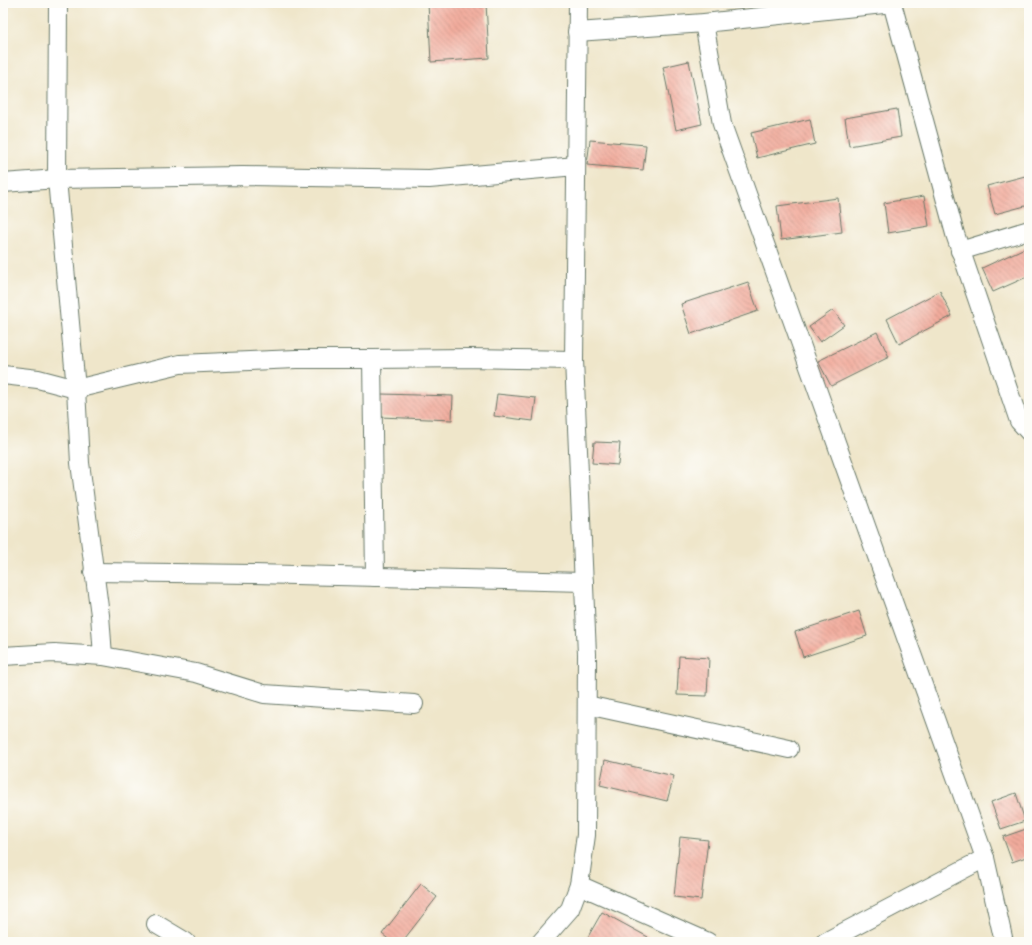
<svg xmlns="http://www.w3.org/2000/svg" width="1032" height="945" viewBox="0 0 1032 945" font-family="Itim,sans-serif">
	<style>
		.building { fill: url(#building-back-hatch) }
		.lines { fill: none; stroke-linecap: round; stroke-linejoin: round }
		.minor-casing { stroke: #687868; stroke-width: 20 }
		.minor { stroke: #fff; stroke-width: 18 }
	</style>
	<defs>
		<pattern id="building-back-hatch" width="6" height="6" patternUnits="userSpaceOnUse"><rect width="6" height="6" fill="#f2ab9c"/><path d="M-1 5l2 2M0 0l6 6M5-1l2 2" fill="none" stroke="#c38c80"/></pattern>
	</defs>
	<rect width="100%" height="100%" fill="#fdfcf7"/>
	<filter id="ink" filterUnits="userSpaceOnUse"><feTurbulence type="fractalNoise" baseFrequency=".025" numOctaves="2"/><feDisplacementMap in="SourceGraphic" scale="8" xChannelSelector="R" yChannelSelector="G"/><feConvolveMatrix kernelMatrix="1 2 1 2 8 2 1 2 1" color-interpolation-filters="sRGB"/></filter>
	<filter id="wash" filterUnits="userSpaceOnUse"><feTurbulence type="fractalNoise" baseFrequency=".012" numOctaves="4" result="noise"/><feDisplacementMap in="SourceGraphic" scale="16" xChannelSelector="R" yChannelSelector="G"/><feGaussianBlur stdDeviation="0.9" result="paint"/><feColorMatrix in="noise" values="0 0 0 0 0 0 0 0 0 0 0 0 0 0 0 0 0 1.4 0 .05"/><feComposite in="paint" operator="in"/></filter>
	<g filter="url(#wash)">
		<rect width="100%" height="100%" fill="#efe6ca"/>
		<g id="blocks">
			<!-- building -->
			<g class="building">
				<polygon points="428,3 486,3 489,58 431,62"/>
				<polygon points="689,61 702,124 676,130 663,67"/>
				<polygon points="897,109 901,137 849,146 845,118"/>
				<polygon points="810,119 815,144 757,158 751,133"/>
				<polygon points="590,140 646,145 643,170 587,165"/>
				<polygon points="1029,175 1029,205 995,214 987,186"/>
				<polygon points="924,196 929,226 888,233 884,203"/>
				<polygon points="838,198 842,232 781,240 777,206"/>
				<polygon points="1029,246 1029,276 993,292 982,268"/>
				<polygon points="748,282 758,311 691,334 681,304"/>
				<polygon points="940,291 952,316 899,344 887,319"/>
				<polygon points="833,310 844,325 820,342 809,327"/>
				<polygon points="877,332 889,357 831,386 818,361"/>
				<polygon points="381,394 453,396 452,420 380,417"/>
				<polygon points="497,394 536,398 533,421 494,416"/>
				<polygon points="594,442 620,443 618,465 592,463"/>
				<polygon points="859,611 867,636 803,657 795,632"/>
				<polygon points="679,656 709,658 707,696 677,695"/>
				<polygon points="605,760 674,776 667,801 600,785"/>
				<polygon points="1016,793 1025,821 1001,829 991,802"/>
				<polygon points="1029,828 1029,856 1012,862 1003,837"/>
				<polygon points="680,837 708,840 701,900 674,897"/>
				<polygon points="421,884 437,897 402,942 392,942 382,934"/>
				<polygon points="602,912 648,937 645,942 585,942"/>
			</g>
		</g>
	</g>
	<g filter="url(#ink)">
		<use href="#blocks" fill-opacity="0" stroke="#687868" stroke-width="1"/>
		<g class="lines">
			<!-- minor casing -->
			<g class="minor-casing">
				<g id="minor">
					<polyline points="892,3 955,234 1019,421 1029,432"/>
					<polyline points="704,23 722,124 985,858 1004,942"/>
					<polyline points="577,32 704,23 893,3"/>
					<polyline points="3,183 57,179 242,176 429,179 576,166"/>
					<polyline points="960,251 1029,230"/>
					<polyline points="372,359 375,577"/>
					<polyline points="3,375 38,379 76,389 180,364 296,359 372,359 469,358 574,360"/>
					<polyline points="93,572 253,574 584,582"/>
					<polyline points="3,656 54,653 103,656 100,615 80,463 76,389 57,179 58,3"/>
					<polyline points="103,656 196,673 264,694 414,704"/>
					<polyline points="587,705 789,749"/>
					<polyline points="579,885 708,942"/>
					<polyline points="156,924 186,942"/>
					<polyline points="541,942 570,909 579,885 586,835 587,654 574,360 578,3"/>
					<polyline points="825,942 985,858"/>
				</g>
			</g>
			<!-- minor -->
			<use href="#minor" class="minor"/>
		</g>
	</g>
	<!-- margin -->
	<rect width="1032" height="945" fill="none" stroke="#fdfcf7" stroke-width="16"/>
</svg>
